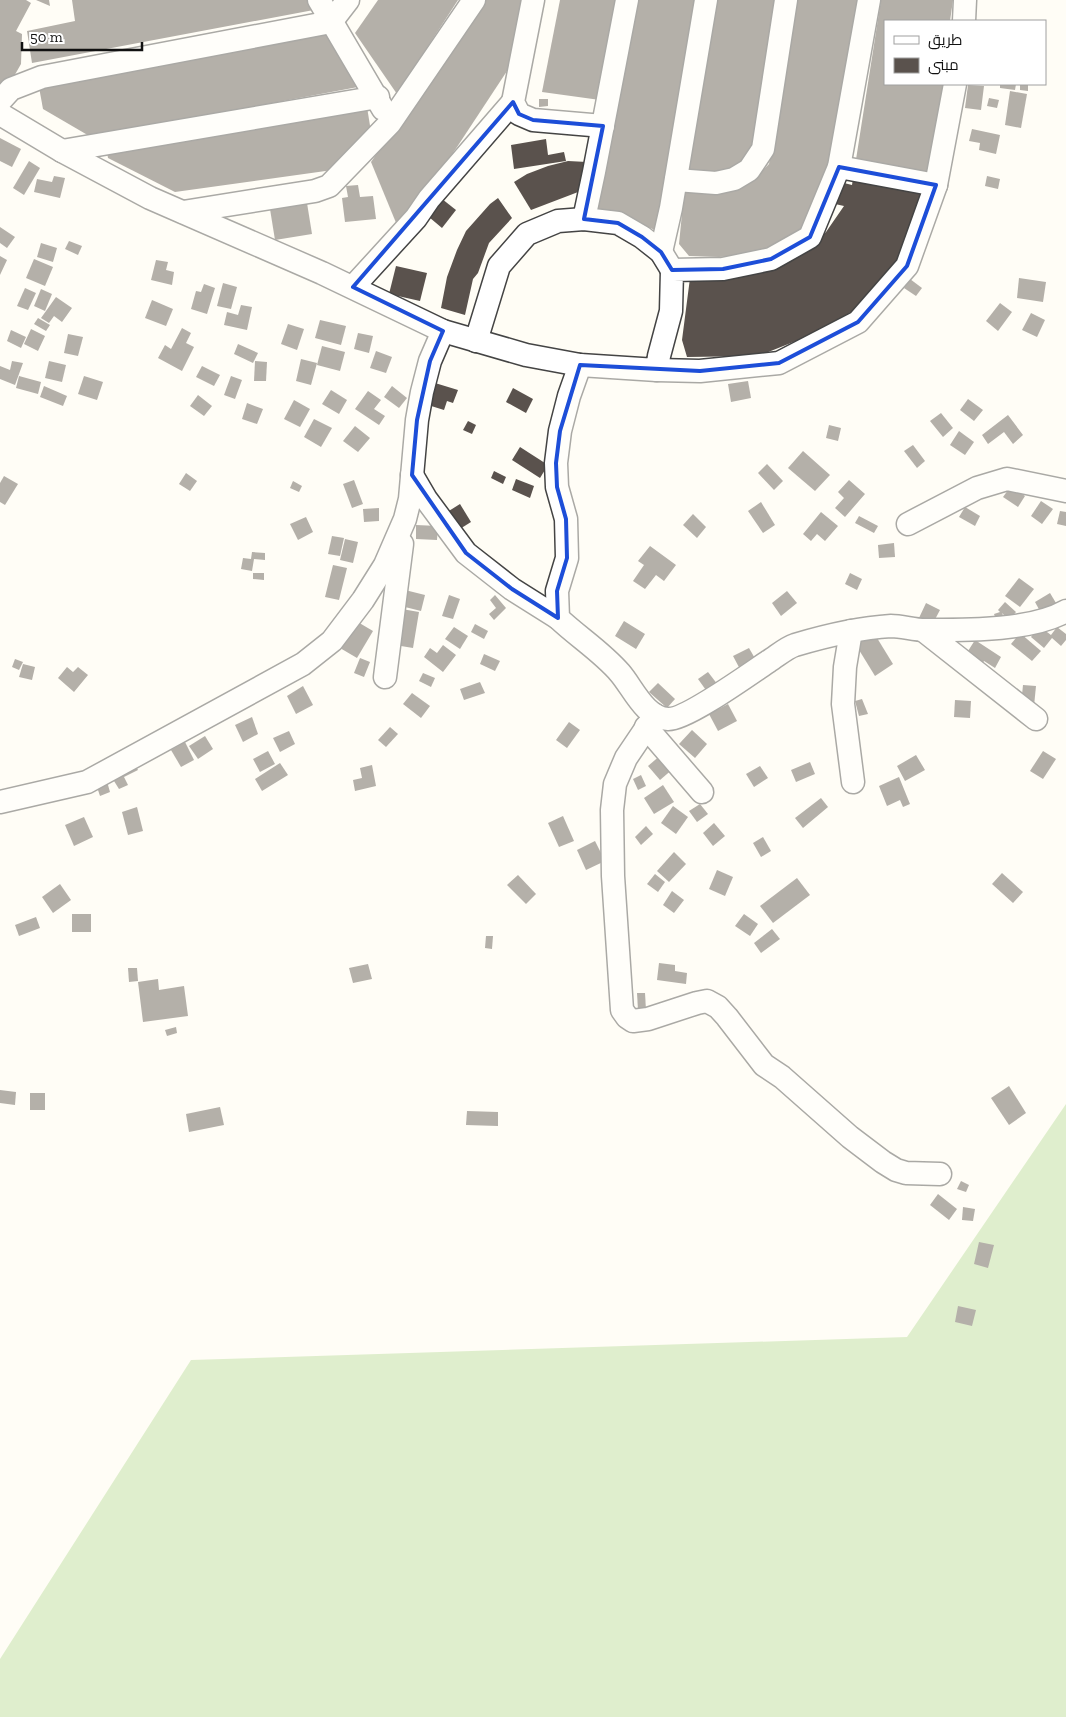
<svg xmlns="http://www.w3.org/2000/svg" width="1066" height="1717" viewBox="0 0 1066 1717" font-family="'Zilla Slab',Cairo,serif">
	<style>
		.forest { fill: #b9dc9c }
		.building { fill: #5a524d }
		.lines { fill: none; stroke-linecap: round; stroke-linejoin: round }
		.minor-casing { stroke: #444; stroke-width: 25 }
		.minor { stroke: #fff; stroke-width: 22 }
		.marked { fill: none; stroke: #1d4ed8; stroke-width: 4; stroke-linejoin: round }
	</style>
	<rect width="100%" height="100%" fill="#fffdf5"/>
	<!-- forest -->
	<polygon class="forest" points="1066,1104 1066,1717 0,1717 0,1659 191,1360 907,1337"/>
	<!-- building -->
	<g class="building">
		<polygon points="0,0 26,0 31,3 16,31 22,34 21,64 13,78 0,85"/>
		<polygon points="36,0 49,0 50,6"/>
		<polygon points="72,0 315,0 319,9 32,63 27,31 75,21"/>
		<polygon points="378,0 458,0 397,94 355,33"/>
		<polygon points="481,0 527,0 513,62 457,147 399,230 371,162"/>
		<polygon points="560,0 619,0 600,100 542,92"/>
		<polygon points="630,0 698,0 659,232 622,215 593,210"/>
		<polygon points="715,0 778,0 757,145 737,168 717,173 689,169"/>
		<polygon points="795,0 859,0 832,180 852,185 881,0 953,0 950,21 885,21 885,84 943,84 933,179 903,252 885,280 862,305 821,331 758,356 687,357 682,340 690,278 808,249 826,232 844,206 826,202 817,217 792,237 749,255 719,257 689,256 679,244 684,193 732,189 760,173 769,164"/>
		<polygon points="334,28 358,87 91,137 43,109 39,87"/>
		<polygon points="1000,84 1016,84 1015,90 1000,88"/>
		<polygon points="1020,84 1028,84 1028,91 1020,90"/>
		<polygon points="968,85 984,86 981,110 965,108"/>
		<polygon points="1010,91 1027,94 1021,128 1005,125"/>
		<polygon points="989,98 999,100 997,108 987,106"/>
		<polygon points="539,99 548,99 548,106 539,107"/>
		<polygon points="367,107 372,138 347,168 175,192 108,158 106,148"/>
		<polygon points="972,129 1000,135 996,154 979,150 980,143 969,141"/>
		<polygon points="0,138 21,149 12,167 0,161"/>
		<polygon points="546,139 548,155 564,152 566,161 514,169 511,145"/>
		<polygon points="29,161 40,168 24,195 13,188"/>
		<polygon points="568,161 587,162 586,189 531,210 514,182 527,174 548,166"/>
		<polygon points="54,176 65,178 60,198 34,192 37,179 52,182"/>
		<polygon points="987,176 1000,179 998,189 985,186"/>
		<polygon points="358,185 360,197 373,196 376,219 345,222 342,198 348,197 346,186"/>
		<polygon points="437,195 456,210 442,228 423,212"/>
		<polygon points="498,198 512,218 489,243 478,273 473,279 465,315 441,308 447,277 457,250 466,231 490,204"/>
		<polygon points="307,203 312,234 275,240 270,209"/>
		<polygon points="0,227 15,237 7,248 0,243"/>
		<polygon points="69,241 82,246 78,255 65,249"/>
		<polygon points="41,243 57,248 53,262 37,257"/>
		<polygon points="0,256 7,260 0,275"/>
		<polygon points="34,259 53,267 45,286 26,278"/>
		<polygon points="156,260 168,262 166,270 174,272 172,285 151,280"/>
		<polygon points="396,266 427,273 420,301 389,294"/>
		<polygon points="1019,278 1046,282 1043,302 1017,298"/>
		<polygon points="910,279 922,288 916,296 904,288"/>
		<polygon points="223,283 237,287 231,309 217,306"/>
		<polygon points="204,284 215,288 207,314 191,309 196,291 201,292"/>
		<polygon points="25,288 36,293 28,310 17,306"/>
		<polygon points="41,289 52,294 45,311 34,306"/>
		<polygon points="56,297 72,308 62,322 54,316 49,323 41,318"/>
		<polygon points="152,300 173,309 166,326 145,318"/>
		<polygon points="1000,303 1012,312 998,331 986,321"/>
		<polygon points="241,305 252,307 247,330 224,325 227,312 238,315"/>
		<polygon points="1031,313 1045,320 1037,337 1022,330"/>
		<polygon points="38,318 50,325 46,331 34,324"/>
		<polygon points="320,320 346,326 341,345 315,338"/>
		<polygon points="288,324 304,329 297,350 281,344"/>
		<polygon points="182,328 191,333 186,343 194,347 182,371 158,358 165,345 171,349"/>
		<polygon points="31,329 45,336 38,351 24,344"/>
		<polygon points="11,330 26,337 21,348 7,341"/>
		<polygon points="358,333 373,336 369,353 354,349"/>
		<polygon points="68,334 83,337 78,356 64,353"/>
		<polygon points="238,344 258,353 253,363 234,354"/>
		<polygon points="322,346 345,352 340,371 317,365"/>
		<polygon points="376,351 392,357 386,373 370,368"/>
		<polygon points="301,359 317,363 311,385 296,381"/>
		<polygon points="12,361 23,363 15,385 0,379 0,366 10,370"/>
		<polygon points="49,361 66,365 62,382 45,378"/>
		<polygon points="255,361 267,362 266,381 254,381"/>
		<polygon points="202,366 220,375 214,386 196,377"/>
		<polygon points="19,376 41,382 38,394 16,388"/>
		<polygon points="84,376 103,382 97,400 78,394"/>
		<polygon points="231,376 242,380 235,399 224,395"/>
		<polygon points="748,381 751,398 731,402 728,384"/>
		<polygon points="435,383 458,390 453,403 447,401 444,410 428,405"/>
		<polygon points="44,386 67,396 63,406 40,397"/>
		<polygon points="392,386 407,398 399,408 384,397"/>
		<polygon points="513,388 533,399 526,413 506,402"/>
		<polygon points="331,390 347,400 339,414 322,404"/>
		<polygon points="368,391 381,400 374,409 385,416 379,425 355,409"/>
		<polygon points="198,395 212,406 204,416 190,406"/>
		<polygon points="968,399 983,410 974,421 960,410"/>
		<polygon points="294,400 310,409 300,427 284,419"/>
		<polygon points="247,403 263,409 257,424 242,419"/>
		<polygon points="941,413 953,428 943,437 930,421"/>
		<polygon points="1008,415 1023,435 1013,444 1004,432 988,444 982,435"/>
		<polygon points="314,419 332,428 321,447 304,437"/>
		<polygon points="468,421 476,425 472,434 463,430"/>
		<polygon points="829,425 841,428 838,441 826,438"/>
		<polygon points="355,426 370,438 358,452 343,441"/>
		<polygon points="959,431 974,442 965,455 950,445"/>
		<polygon points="913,445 925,461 917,468 904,451"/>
		<polygon points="520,447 548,465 540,478 512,460"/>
		<polygon points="803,451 830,475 815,491 788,468"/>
		<polygon points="767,464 783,481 774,490 758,473"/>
		<polygon points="494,471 506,477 503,484 491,478"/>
		<polygon points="186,473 197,481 190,491 179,484"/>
		<polygon points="4,476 18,484 5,505 0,502 0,483"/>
		<polygon points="516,479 534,486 530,498 512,490"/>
		<polygon points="354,480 363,504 352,508 343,484"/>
		<polygon points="849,480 865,494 845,517 835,508 844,498 838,492"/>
		<polygon points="293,481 302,486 299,492 290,488"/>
		<polygon points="1011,486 1025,496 1018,507 1003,497"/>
		<polygon points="1041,501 1053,509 1042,524 1031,516"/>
		<polygon points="761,502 775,525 763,533 748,511"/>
		<polygon points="460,504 471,522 455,532 444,514"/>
		<polygon points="965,507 980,516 975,526 959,517"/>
		<polygon points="379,508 379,521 364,522 363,509"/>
		<polygon points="1060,511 1066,512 1066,526 1057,524"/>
		<polygon points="821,512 838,526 825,541 817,534 811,541 803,534"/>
		<polygon points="693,514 706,527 697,538 683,525"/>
		<polygon points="859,516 878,526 874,533 855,523"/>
		<polygon points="306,517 313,532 298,540 290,524"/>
		<polygon points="416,525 438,526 437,540 416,539"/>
		<polygon points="332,536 344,538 340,556 328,554"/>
		<polygon points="345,539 358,542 353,563 340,560"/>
		<polygon points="894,543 895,557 879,558 878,545"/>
		<polygon points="650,546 676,565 664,581 656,575 645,589 633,581 644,565 638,561"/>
		<polygon points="252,552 265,553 265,560 254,559 252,571 241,569 243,558 251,559"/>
		<polygon points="333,565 347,568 339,600 325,597"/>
		<polygon points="253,573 264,573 264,580 253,579"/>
		<polygon points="850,573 862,579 857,590 845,584"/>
		<polygon points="1019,578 1034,589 1020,607 1005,596"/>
		<polygon points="401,589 425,595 421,611 397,605"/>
		<polygon points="787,591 797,603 781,616 772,603"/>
		<polygon points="1050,593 1056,603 1041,613 1035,602"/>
		<polygon points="449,595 460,599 453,619 442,616"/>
		<polygon points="495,595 506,608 494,620 489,614 496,608 490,600"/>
		<polygon points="1005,602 1016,612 1009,620 1002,613 1006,622 998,625 994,614 1000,612 998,610"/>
		<polygon points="926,603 940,610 932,625 919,618"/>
		<polygon points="396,608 419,612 413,648 401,646 400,650 389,649"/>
		<polygon points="356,621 373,631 357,658 340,648"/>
		<polygon points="624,621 645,634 636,649 615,636"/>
		<polygon points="475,624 488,631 484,639 471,632"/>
		<polygon points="1039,626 1051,635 1057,627 1066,634 1066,640 1061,646 1052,638 1044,648 1031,637"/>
		<polygon points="454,627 468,636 460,649 445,639"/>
		<polygon points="874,633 893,664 875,676 856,645"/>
		<polygon points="1020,633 1041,651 1032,661 1011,644"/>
		<polygon points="975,640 1001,657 995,668 984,661 979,669 963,659"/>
		<polygon points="443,645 456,655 443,672 424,657 430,648 437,653"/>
		<polygon points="749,648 757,662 741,671 733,656"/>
		<polygon points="484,654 500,661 495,671 480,664"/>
		<polygon points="360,658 370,662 364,677 354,673"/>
		<polygon points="15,659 23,662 19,670 12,667"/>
		<polygon points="23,664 35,667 32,680 19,677"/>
		<polygon points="67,667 73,672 78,667 88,675 74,692 58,678"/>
		<polygon points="708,672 718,685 708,693 698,679"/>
		<polygon points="423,673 435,678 431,687 419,681"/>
		<polygon points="480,682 485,693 464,700 460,689"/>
		<polygon points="658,683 675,699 667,708 649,692"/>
		<polygon points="1023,685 1036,686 1034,706 1021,705"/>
		<polygon points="303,686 313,705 296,714 287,696"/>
		<polygon points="412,693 430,706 421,718 403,704"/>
		<polygon points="862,699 868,714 859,716 855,701"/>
		<polygon points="955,700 971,701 970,718 954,717"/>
		<polygon points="728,704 737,721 718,731 709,714"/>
		<polygon points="252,717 258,734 243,742 235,725"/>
		<polygon points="569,722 580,730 567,748 556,740"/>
		<polygon points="390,727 398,734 386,747 378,740"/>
		<polygon points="692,730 707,744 695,758 679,744"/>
		<polygon points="289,731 295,744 280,752 273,738"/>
		<polygon points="205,736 213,749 198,759 189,746"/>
		<polygon points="185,742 194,760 181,767 171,750"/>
		<polygon points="268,751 275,764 260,772 253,759"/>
		<polygon points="1043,751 1056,759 1043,779 1030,771"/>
		<polygon points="662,754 674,768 660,780 648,766"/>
		<polygon points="916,755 925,770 905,781 897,766"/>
		<polygon points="133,761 138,770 124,777 128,785 119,789 109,773"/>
		<polygon points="810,762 815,774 796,782 791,770"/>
		<polygon points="280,763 288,775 262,791 255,779"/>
		<polygon points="372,765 376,786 355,791 353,780 362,778 360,768"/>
		<polygon points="760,766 768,778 754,787 746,774"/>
		<polygon points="641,775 646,786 638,790 633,779"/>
		<polygon points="899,777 910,804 903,807 900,800 887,806 879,786"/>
		<polygon points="106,778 110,792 100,796 95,781"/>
		<polygon points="663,785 674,802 654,814 644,798"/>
		<polygon points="821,798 828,807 803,828 795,818"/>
		<polygon points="700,804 708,814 697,822 689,811"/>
		<polygon points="673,806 688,817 676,834 661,823"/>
		<polygon points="137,807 143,831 128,835 122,812"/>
		<polygon points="563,816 574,841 559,847 548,823"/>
		<polygon points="84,817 93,837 74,846 65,825"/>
		<polygon points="714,823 725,836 713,846 703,833"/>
		<polygon points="646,826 653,834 641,845 635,837"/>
		<polygon points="763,837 771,851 761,857 753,843"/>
		<polygon points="595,841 605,861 586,870 577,850"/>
		<polygon points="674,852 686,864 669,882 657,871"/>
		<polygon points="717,870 733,877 725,896 709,889"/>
		<polygon points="1002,873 1023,892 1013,903 992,884"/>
		<polygon points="655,874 665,882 658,892 647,884"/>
		<polygon points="518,875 536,894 526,904 507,885"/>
		<polygon points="797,878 810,895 773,923 760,906"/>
		<polygon points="60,884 71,900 53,913 42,897"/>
		<polygon points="672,891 684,900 674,913 663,905"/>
		<rect x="72" y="914" width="19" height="18"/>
		<polygon points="744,914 758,924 750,936 735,926"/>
		<polygon points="36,917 40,928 19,936 15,925"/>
		<polygon points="772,929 780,939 761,953 754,943"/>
		<polygon points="486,936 493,936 492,949 485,948"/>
		<polygon points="659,963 675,965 675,971 687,973 686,984 657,980"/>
		<polygon points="368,964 372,979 353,983 349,968"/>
		<polygon points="128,968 137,968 138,981 129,982"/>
		<polygon points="158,979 159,990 184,986 188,1016 143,1022 138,982"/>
		<polygon points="637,993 645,993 646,1010 638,1010"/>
		<polygon points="176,1027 177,1033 167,1036 165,1030"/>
		<polygon points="1009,1086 1026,1113 1009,1125 991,1098"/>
		<polygon points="0,1090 16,1092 15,1105 0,1103"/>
		<rect x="30" y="1093" width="15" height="17"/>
		<polygon points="220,1107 224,1125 189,1132 186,1114"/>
		<polygon points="467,1111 498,1112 498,1126 466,1125"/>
		<polygon points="961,1181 969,1185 966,1192 957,1189"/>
		<polygon points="938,1194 957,1209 949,1220 930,1205"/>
		<polygon points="963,1207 975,1209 973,1221 962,1220"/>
		<polygon points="979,1242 994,1245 988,1268 974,1264"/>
		<polygon points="958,1306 976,1310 972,1326 955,1322"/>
	</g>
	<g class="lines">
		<!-- minor casing -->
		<g class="minor-casing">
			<g id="minor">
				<polyline points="319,0 383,109"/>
				<polyline points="533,0 513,102 519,114 533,120 603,126"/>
				<polyline points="964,21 965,0"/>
				<polyline points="0,101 11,89 42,77 331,22 348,0"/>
				<polyline points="0,114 62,151 150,198 322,273 443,331 526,355 580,365 657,370 659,356 671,311 672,270 723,269 771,259 810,237 839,167 869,0"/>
				<polyline points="62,151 378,97"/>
				<polyline points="839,167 936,185"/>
				<polyline points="676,180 716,183 734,179 749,170 763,149 786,0"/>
				<polyline points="183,212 315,191 329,186 390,123 474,0"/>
				<polyline points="584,219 594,172 627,0"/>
				<polyline points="661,252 671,208 706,0"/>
				<polyline points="353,287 416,218 429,199 513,102"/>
				<polyline points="476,341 499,266 527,234 558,221 584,219 618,223 642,237 661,252 672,270"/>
				<path d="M580 365 569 396 560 431 556 463 557 487 566 519 567 558 557 591 558 618C578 637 602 652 620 673 633 688 645 718 668 719 686 720 751 673 769 661 777 656 786 648 795 645 825 636 859 628 891 626 902 626 914 630 925 630 965 630 1031 631 1066 611"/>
				<polyline points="657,370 700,371 779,363 858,322 907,266 936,185 955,84"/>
				<polyline points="412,475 426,499 466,553 512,589 558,618"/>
				<polyline points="908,524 977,488 1007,479 1066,491"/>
				<polyline points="923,630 1036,719"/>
				<polyline points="851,631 845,667 843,704 853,782"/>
				<polyline points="385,677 402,544"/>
				<polyline points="655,715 626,758 615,784 612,810 613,876 622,1010 627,1017 633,1021 648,1019 697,1003 707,1001 718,1007 727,1017 764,1065 782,1077 850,1137 883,1162 896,1170 906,1173 940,1174"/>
				<polyline points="646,727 702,792"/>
				<polyline points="0,802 87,782 303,664 332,641 363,600 385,565 405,519 410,499 417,420 422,392 430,361 443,331"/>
			</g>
		</g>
		<!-- minor -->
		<use href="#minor" class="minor"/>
	</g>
	<!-- marked area -->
	<path d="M0 0H1066V1717H0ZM513 102 519 114 533 120 603 126 584 219 618 223 642 237 661 252 672 270 723 269 771 259 810 237 839 167 936 185 907 266 858 322 779 363 700 371 580 365 560 431 556 463 557 487 566 519 567 558 557 591 558 618 512 589 466 553 412 475 417 420 430 361 443 331 353 287Z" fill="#fffdf5" fill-opacity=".55" fill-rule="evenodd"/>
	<path class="marked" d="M513 102 519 114 533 120 603 126 584 219 618 223 642 237 661 252 672 270 723 269 771 259 810 237 839 167 936 185 907 266 858 322 779 363 700 371 580 365 560 431 556 463 557 487 566 519 567 558 557 591 558 618 512 589 466 553 412 475 417 420 430 361 443 331 353 287Z"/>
	<!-- legend -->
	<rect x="884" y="20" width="162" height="65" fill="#ffffff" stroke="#a0a0a0"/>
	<rect x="894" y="36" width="25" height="8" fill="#ffffff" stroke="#a0a0a0"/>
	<text x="928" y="45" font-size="15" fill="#111111">طريق</text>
	<rect x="894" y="58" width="25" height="15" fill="#5a524d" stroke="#a0a0a0"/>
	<text x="928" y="70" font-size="15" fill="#111111">مبنى</text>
	<!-- scale -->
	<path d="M22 42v8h120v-8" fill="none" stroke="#111111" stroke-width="2.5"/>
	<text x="30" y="42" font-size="15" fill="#111111" stroke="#ffffff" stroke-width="4" paint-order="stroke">50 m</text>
</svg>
